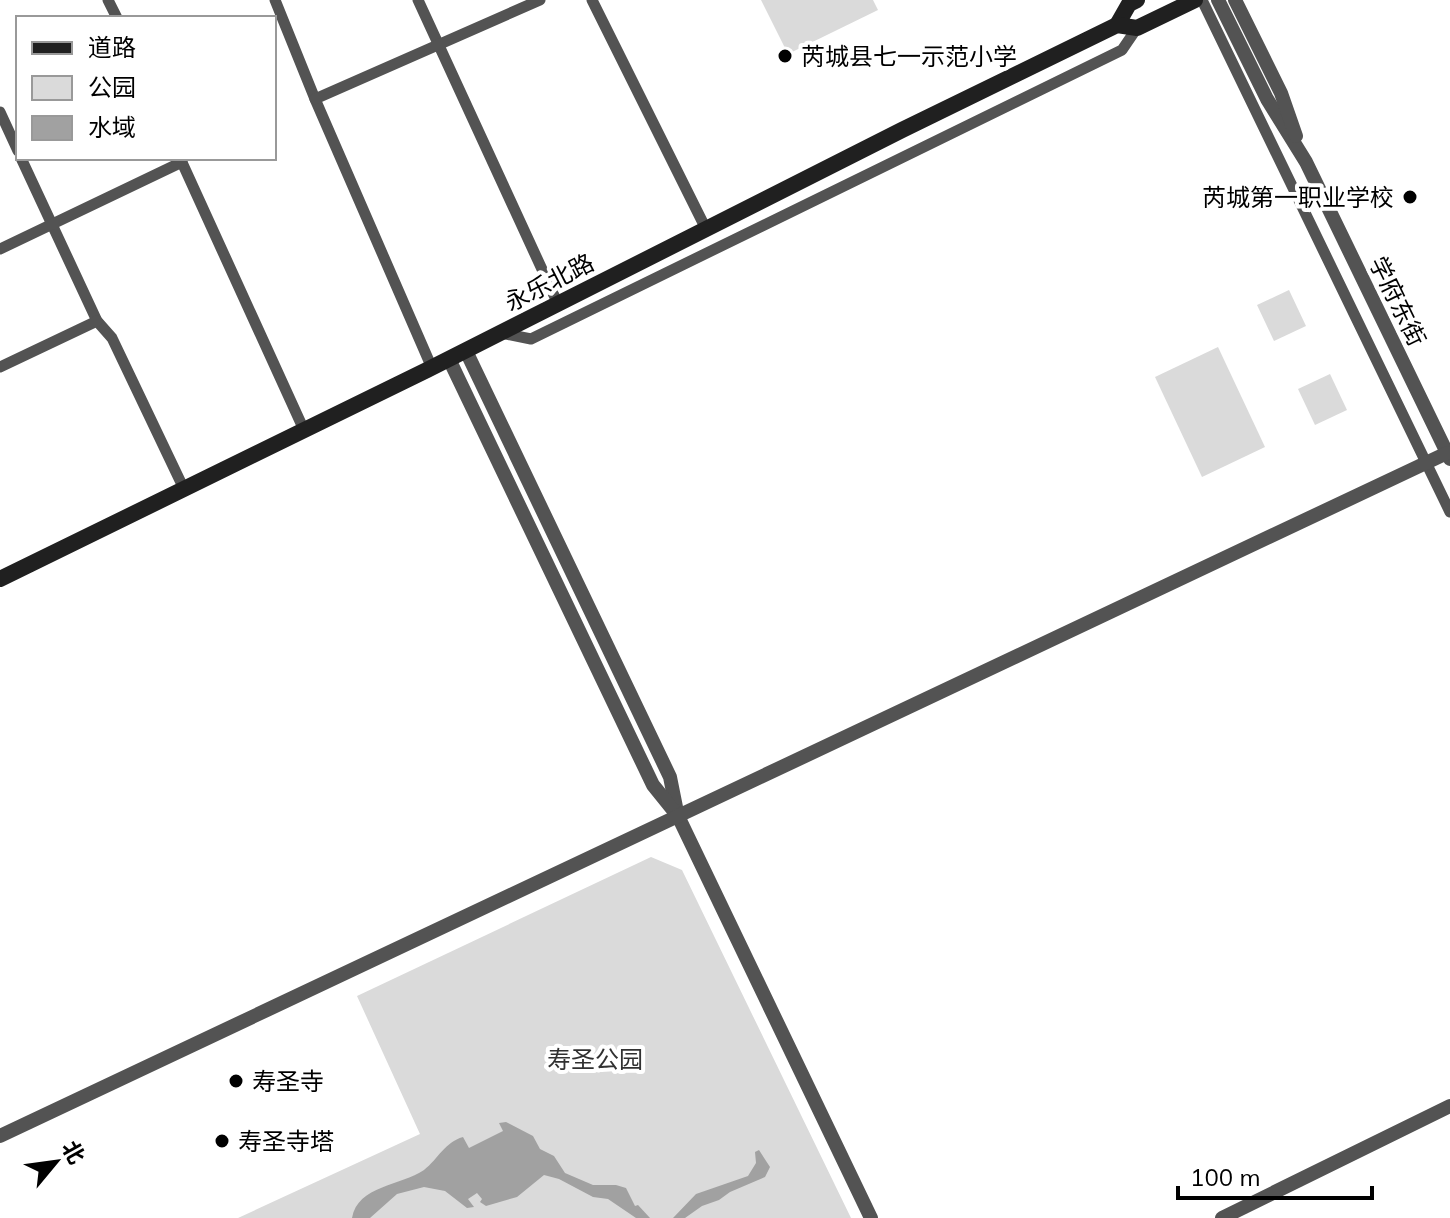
<svg xmlns="http://www.w3.org/2000/svg" width="1450" height="1218" viewBox="0 0 1450 1218" font-family="Mulish,'Noto Sans SC',sans-serif">
	<style>
		.green { fill: #dadada }
		.water { fill: #a1a1a1 }
		.lines { fill: none; stroke-linecap: round; stroke-linejoin: round }
		.minor { stroke: #535353; stroke-width: 11 }
		.tertiary { stroke: #535353; stroke-width: 14 }
		.secondary { stroke: #202020; stroke-width: 16 }
		.poi-dot { fill: #000; stroke: #fff; stroke-width: 3 }
		.labels { text-anchor: middle; dominant-baseline: central; stroke-width: 8; stroke-linejoin: round; paint-order: stroke }
		.poi-label { font-size: 24px; fill: #000; stroke: #fff; text-anchor: start }
		.street-label { font-size: 24px; fill: #000; stroke: #fff }
		.park-label { font-size: 24px; fill: #313131; stroke: #fff }
	</style>
	<rect width="100%" height="100%" fill="#fff"/>
	<!-- green -->
	<g class="green">
		<polygon points="761,0 873,0 878,10 788,54"/>
		<polygon points="1289,290 1306,326 1274,341 1257,305"/>
		<polygon points="1218,347 1265,447 1202,477 1155,377"/>
		<polygon points="1330,374 1347,410 1315,425 1298,389"/>
		<polygon points="651,857 682,870 851,1218 238,1218 420,1134 357,996"/>
	</g>
	<!-- water -->
	<g class="water">
		<path d="M506 1122 533 1136 540 1149 554 1156 565 1173 593 1185H616L626 1188 635 1206 638 1205 650 1218H636L608 1199 593 1197 559 1179 544 1175 517 1197 486 1206 480 1202 482 1199 477 1193 468 1199 474 1207 467 1208 445 1191 424 1187 397 1194 370 1218H352C358 1185 401 1186 424 1170 438 1159 445 1142 463 1137L469 1148 503 1131 499 1123Z"/>
		<polygon points="759,1150 770,1167 765,1177 730,1192 719,1200 702,1206 685,1218 673,1218 696,1194 748,1176 756,1163 755,1152"/>
	</g>
	<g class="lines">
		<!-- minor -->
		<g class="minor">
			<polyline points="108,0 117,18"/>
			<polyline points="275,0 315,99 432,368"/>
			<polyline points="418,0 558,304"/>
			<polyline points="592,0 706,229"/>
			<polyline points="1202,0 1450,512"/>
			<polyline points="315,99 540,0"/>
			<polyline points="0,112 18,151"/>
			<polyline points="21,158 97,321 112,338 184,489"/>
			<polyline points="180,158 304,430"/>
			<polyline points="0,249 182,162"/>
			<polyline points="501,333 531,339 1122,50 1137,28"/>
			<polyline points="0,367 97,321"/>
		</g>
		<!-- tertiary -->
		<g class="tertiary">
			<polyline points="1218,0 1267,99 1306,162 1450,459"/>
			<polyline points="1235,0 1281,93 1296,136"/>
			<polyline points="466,351 670,777 677,812"/>
			<polyline points="449,359 653,785 678,816 871,1218"/>
			<polyline points="0,1136 1447,453"/>
			<polyline points="1222,1218 1450,1106"/>
		</g>
		<!-- secondary -->
		<g class="secondary">
			<polyline points="1117,25 1129,4 1137,0"/>
			<polyline points="0,579 427,370 902,130 1117,25 1137,28 1195,0"/>
		</g>
	</g>
	<!-- markers -->
	<g class="poi-dot">
		<circle cx="785" cy="56" r="8"/>
		<circle cx="1410" cy="197" r="8"/>
		<circle cx="236" cy="1081" r="8"/>
		<circle cx="222" cy="1141" r="8"/>
	</g>
	<g class="labels">
		<!-- poi labels -->
		<g class="poi-label">
			<text x="801" y="56">芮城县七一示范小学</text>
			<text x="1394" y="197" text-anchor="end">芮城第一职业学校</text>
			<text x="252" y="1081">寿圣寺</text>
			<text x="238" y="1141">寿圣寺塔</text>
		</g>
		<!-- street labels -->
		<g class="street-label">
			<text transform="translate(549 282) rotate(-27)">永乐北路</text>
			<text transform="translate(1398 301) rotate(64)">学府东街</text>
		</g>
		<!-- park labels -->
		<g class="park-label">
			<text x="595" y="1059">寿圣公园</text>
		</g>
	</g>
	<!-- legend -->
	<rect x="16" y="16" width="260" height="144" fill="#ffffff" stroke="#999999" stroke-width="2"/>
	<rect x="32" y="42" width="40" height="12" fill="#202020" stroke="#999999" stroke-width="2"/>
	<text x="88" y="56" font-size="24" fill="#000000">道路</text>
	<rect x="32" y="76" width="40" height="24" fill="#dadada" stroke="#999999" stroke-width="2"/>
	<text x="88" y="96" font-size="24" fill="#000000">公园</text>
	<rect x="32" y="116" width="40" height="24" fill="#a1a1a1" stroke="#999999" stroke-width="2"/>
	<text x="88" y="136" font-size="24" fill="#000000">水域</text>
	<!-- north arrow -->
	<g transform="translate(56 1162) rotate(61)" stroke="#ffffff" stroke-width="6" paint-order="stroke">
	<path d="M0-6L14 30L0 20L-14 30Z" fill="#000000"/>
	<text y="-12" font-size="22" font-weight="bold" text-anchor="middle" fill="#000000">北</text>
	</g>
	<!-- scale -->
	<path d="M1178 1186v12h194v-12" fill="none" stroke="#000000" stroke-width="4"/>
	<text x="1190" y="1186" font-size="24" fill="#000000" stroke="#ffffff" stroke-width="6" paint-order="stroke">100 m</text>
</svg>
